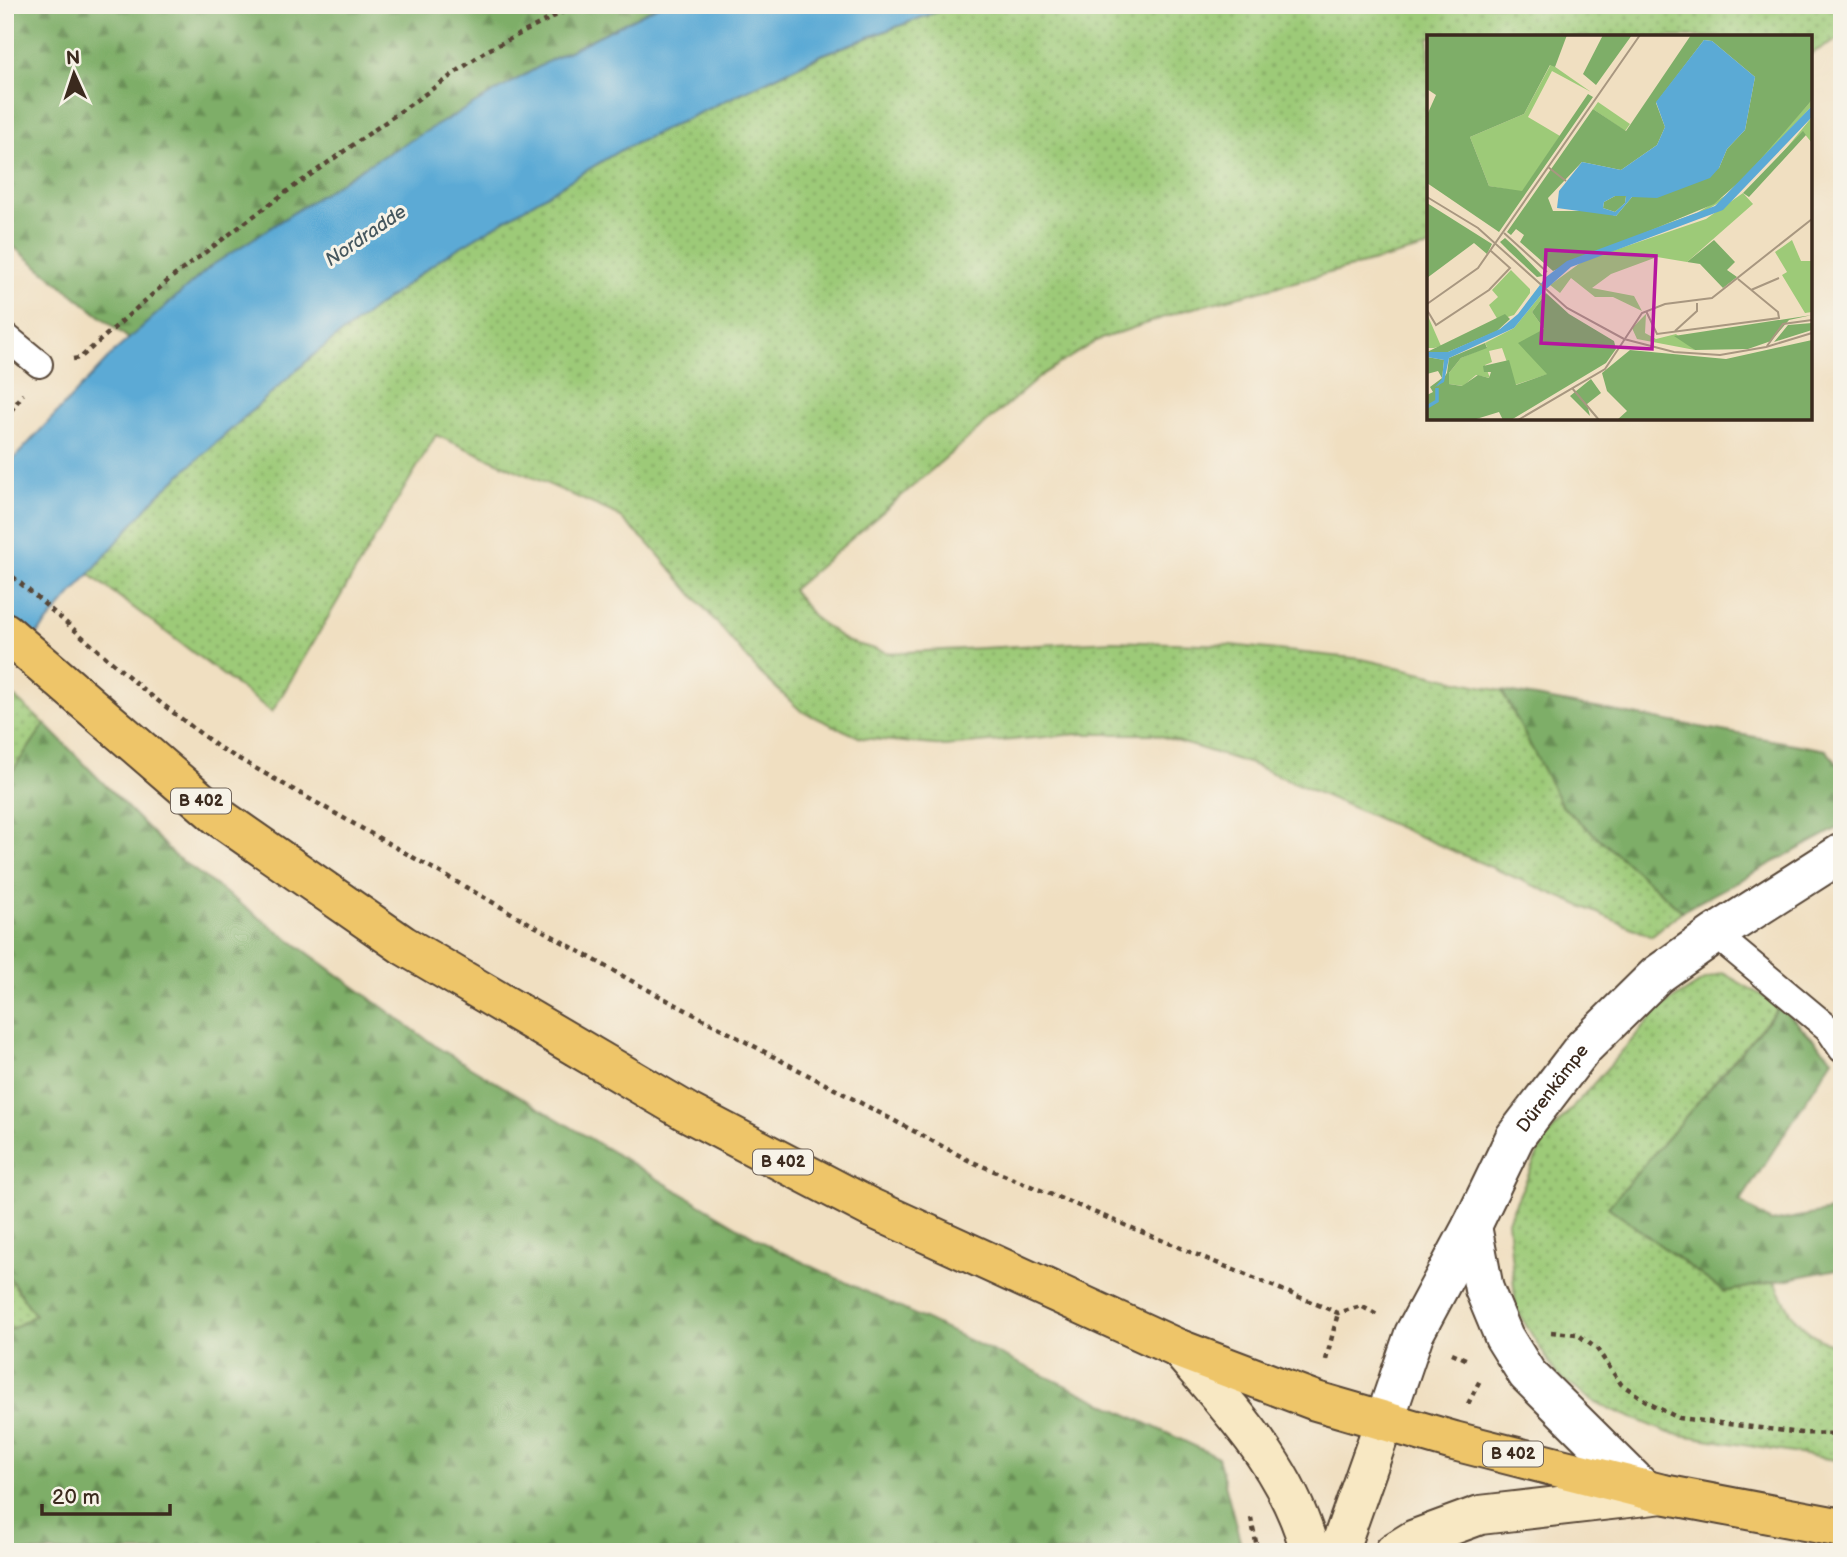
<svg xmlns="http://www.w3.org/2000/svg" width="1847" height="1557" viewBox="0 0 1847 1557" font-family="'Balsamiq Sans',sans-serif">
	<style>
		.grass { fill: url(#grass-dots); stroke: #6c7a4b; stroke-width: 2 }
		.forest { fill: url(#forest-firs); stroke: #5c6c43; stroke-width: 2 }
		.water { fill: #5baad5; stroke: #4b6a7a; stroke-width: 2 }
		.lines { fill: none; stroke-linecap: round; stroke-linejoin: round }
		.lane-casing { stroke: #564536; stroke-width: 30 }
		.street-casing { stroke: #564536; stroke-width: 42 }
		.secondary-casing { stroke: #564536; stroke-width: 42 }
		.primary-casing { stroke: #564536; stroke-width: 42 }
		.path { stroke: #564536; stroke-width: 4.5; stroke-dasharray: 5 5; stroke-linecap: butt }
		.lane { stroke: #fff; stroke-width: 26 }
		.street { stroke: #fff; stroke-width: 38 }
		.secondary { stroke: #f8e8c3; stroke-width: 38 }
		.primary { stroke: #eec569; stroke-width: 38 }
		.labels { text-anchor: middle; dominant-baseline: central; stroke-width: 6; stroke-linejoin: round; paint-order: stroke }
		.shield { fill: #f7f3e8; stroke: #73665b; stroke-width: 2 }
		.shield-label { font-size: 16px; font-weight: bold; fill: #3b2a1e }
		.street-label { font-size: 18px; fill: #3b2a1e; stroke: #f7f3e8 }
		.water-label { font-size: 19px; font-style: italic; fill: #46575e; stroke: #f7f3e8 }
		.inset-river { fill: none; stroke: #5baad5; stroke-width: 3.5 }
		.inset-road { fill: none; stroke: #a89780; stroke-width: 2 }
		.view { fill: #b5179e; fill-opacity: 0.15; stroke: #b5179e; stroke-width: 3.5 }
		.inset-edge { fill: none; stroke: #3b2a1e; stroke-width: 3.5 }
	</style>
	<defs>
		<pattern id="grass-dots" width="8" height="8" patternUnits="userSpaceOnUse" patternTransform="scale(1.75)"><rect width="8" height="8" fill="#9dca78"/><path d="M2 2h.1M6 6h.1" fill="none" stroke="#81a462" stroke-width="1.8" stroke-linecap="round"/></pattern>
		<pattern id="forest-firs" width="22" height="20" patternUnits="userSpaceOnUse" patternTransform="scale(1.75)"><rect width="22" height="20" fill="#7eae68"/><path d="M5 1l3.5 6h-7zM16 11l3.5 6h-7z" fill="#688e55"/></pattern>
	</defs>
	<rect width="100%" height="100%" fill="#f7f3e8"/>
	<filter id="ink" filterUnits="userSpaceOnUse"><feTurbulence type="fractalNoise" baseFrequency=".0143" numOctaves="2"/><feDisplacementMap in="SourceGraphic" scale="14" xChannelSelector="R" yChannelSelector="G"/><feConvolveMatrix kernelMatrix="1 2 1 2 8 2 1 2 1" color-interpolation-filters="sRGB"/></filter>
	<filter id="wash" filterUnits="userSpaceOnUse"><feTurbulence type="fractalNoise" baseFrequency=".00686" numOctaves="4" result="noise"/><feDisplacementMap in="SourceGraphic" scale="28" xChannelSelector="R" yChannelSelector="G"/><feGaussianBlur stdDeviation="1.57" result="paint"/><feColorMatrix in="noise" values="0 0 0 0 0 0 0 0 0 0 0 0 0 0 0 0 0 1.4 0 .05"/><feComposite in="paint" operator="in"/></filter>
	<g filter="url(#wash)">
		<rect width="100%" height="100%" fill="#f0dfc1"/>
		<!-- grass -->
		<g class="grass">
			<polygon points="955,5 1842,5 1842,38 1810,54 1810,37 1429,37 1429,247 1182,311 1098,340 1043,374 792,590 815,618 846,641 889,653 1112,641 1230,645 1362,659 1502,691 1563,806 1682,911 1651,936 1251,764 1154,734 1078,734 945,746 861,738 801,711 760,673 651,546 616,514 436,435 272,712 89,574 157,496 317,352 440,259 619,151 822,55"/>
			<polygon points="5,689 45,724 5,782"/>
			<path d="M1723 973 1780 1006 1609 1207 1724 1292 1775 1282C1794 1321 1800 1332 1842 1349V1461L1669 1433 1596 1403 1557 1375 1516 1309 1508 1220 1544 1140 1660 1008 1704 980Z"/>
			<polygon points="5,1271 35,1315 5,1333"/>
		</g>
		<!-- forest -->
		<g class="forest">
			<polygon points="5,5 660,5 551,60 364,167 211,266 129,339 5,240"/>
			<polygon points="1502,691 1826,750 1842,769 1842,826 1682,911 1562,806"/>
			<polygon points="45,724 175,856 437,1047 775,1249 1218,1457 1243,1552 5,1552 5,1333 35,1315 5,1271 5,782"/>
			<polygon points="1780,1006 1833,1059 1740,1202 1771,1222 1842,1209 1842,1268 1724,1292 1608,1207"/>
		</g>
		<!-- water -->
		<polygon class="water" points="660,5 955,5 821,55 619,151 440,259 317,352 157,496 5,671 5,468 115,351 211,266 364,167 551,60"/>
	</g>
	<g filter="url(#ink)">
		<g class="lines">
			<!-- lane casing -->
			<g class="lane-casing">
				<g id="lane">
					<polyline points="5,336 39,364"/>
					<polyline points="1715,934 1828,1028 1842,1049"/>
				</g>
			</g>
			<!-- street casing -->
			<g class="street-casing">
				<g id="street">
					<polyline points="1472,1226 1484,1289 1504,1337 1527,1374 1641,1487"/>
					<path id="s1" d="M1384 1422 1414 1334 1472 1226 1515 1137 1583 1048 1657 975 1715 934 1842 853"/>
				</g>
			</g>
			<!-- secondary casing -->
			<g class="secondary-casing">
				<g id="secondary">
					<path d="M1179 1349C1232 1411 1290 1471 1310 1552"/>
					<polyline points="1338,1552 1384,1422"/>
					<polyline points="1394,1552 1415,1539 1480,1515 1663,1494"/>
				</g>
			</g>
			<!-- primary casing -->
			<g class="primary-casing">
				<polyline id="primary" points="5,632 219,817 403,945 687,1112 869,1207 1179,1349 1316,1401 1454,1441 1663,1494 1842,1528"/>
			</g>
			<!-- path -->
			<g class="path">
				<polyline points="73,359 80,358 171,278 282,195 486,51 577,5"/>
				<polyline points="5,419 23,394"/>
				<polyline points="5,570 144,690 218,747 637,984 970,1161 1338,1313 1361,1306 1379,1316"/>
				<polyline points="1551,1332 1577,1334 1597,1349 1621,1384 1652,1405 1679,1418 1801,1433 1842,1434"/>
				<polyline points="1452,1353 1470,1361"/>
				<polyline points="1326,1360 1338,1313"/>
				<polyline points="1468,1404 1481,1378"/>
				<polyline points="1251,1518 1258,1552"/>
			</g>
			<!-- lane -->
			<use href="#lane" class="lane"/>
			<!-- street -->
			<use href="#street" class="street"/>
			<!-- secondary -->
			<use href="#secondary" class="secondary"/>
			<!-- primary -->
			<use href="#primary" class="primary"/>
		</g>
	</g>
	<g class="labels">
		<!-- shield labels -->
		<g class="shield">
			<rect x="171" y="788.5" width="60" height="25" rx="5"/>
			<rect x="753" y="1149.5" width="60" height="25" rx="5"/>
			<rect x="1483" y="1441.5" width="60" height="25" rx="5"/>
		</g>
		<g class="shield-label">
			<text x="201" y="801">B 402</text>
			<text x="783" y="1162">B 402</text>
			<text x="1513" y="1454">B 402</text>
		</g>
		<!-- street labels -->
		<g class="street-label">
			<text stroke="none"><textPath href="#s1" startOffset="376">Dürenkämpe</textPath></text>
		</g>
		<!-- water labels -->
		<g class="water-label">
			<text transform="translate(366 236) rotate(-34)">Nordradde</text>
		</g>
	</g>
	<!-- overview -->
	<g transform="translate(1427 35)">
		<rect width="385" height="385" fill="#f0dfc1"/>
		<path d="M124 29 164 57 125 36 101 82 133 101 95 157 62 151 43 102 97 79ZM385 65V71L298 164 273 179 200 203 270 178 301 159ZM171 67 203 89 198 96 166 74ZM385 82V108L376 97 353 121ZM316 158 326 169 260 227 230 222 184 239 165 253 207 261 215 276 186 262H168L144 243 133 258 123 250 156 226 279 184ZM365 205 374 226H385V277L378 278 355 240 360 237 348 217ZM84 235 103 254V258L87 280 71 285 62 270 71 262 65 255ZM117 256 119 258 105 277 117 294 121 339 88 350 75 313 62 316 65 327 58 330 63 343 49 340 36 351 22 349V338L34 323 60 312 58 308 87 293ZM0 279 14 311 7 313H0ZM219 279 218 298 229 304 249 299 268 315 210 304 205 293Z" fill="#9dca78"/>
		<path d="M0 0H140L128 32 123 30 97 79 43 102 62 151 95 156 161 59 166 62 72 197 0 148V80L9 60 0 54ZM176 0H205L169 50 156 39ZM264 0H385V65L319 141 287 169 126 236 93 207 97 200 89 194 84 200 80 197 166 74 199 96ZM277 5 285 6 328 42 318 95 300 114 292 133 205 162 189 181 173 176H126L121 163 155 127 194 135 230 110 238 92 229 68ZM376 96 379 100 322 162 316 158ZM188 161H199L198 168 188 177 176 173 177 167ZM0 168 65 209 60 219 47 208 0 243ZM78 203 89 213 116 241 110 242 83 217 73 207ZM287 205 308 227 300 235 310 242 296 253 273 229 260 227ZM119 258 142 279 187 306 189 314 179 328 84 385H76L72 377 46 385H0V360L6 357 3 352 15 343 11 336 0 339V322L17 325 15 345 10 353 20 338 22 323 58 308 60 313 34 323 22 338V349L35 351 51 340 62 343 64 337H57L56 331 82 325 89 350 120 339 91 308 117 294 105 277ZM78 279 83 284 70 296 21 317H0ZM385 280 362 285 344 306 321 314 268 315 247 301ZM385 288V295L347 307 361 290ZM385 305V385H190L200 376 180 356 175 338 203 315 299 324ZM164 344 174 358 160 369 163 381 143 361Z" fill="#7eae68" fill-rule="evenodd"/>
		<path d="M277 5 285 6 328 42 318 95 300 114 292 133 283 143 230 163 205 162 189 181 130 173 132 156 155 127 194 135 230 110 238 92 229 67ZM188 161H199L198 168 188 177 176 173 177 167ZM385 71V82L296 175 144 232 117 256 87 293 22 323 17 347 8 352 15 344 17 325 0 322V317H21L73 294 91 279 119 242 140 226 288 171Z" fill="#5baad5" fill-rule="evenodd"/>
		<path class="inset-river" d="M0 372 10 366V353"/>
		<path class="inset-road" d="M121 132 139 146M0 162 51 193 140 273 197 304 247 317 293 320 339 312 385 298M77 198 120 237M324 255 352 243M0 269 51 233 213 0M0 275 9 290 62 255 83 233 64 216M219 276 230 299 352 283 351 277 311 244M248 296 270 276V268M340 311 356 289 385 285M145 353 172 385M91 385 178 334 215 278 238 269 285 263 385 184"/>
		<path class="view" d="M119 215 229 221 225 314 114 308Z"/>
		<rect width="385" height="385" class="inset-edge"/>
	</g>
	<!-- margin -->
	<rect width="1847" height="1557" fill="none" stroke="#f7f3e8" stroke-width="28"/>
	<!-- north arrow -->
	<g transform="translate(74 74) rotate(357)" stroke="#f7f3e8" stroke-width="5" paint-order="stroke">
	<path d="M0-5L12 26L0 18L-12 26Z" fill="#3b2a1e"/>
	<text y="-10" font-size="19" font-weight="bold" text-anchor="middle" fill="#3b2a1e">N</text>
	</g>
	<!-- scale -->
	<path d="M42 1504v10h128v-10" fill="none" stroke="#3b2a1e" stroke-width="3.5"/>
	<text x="52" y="1504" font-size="21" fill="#3b2a1e" stroke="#f7f3e8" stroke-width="5" paint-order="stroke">20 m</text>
</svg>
